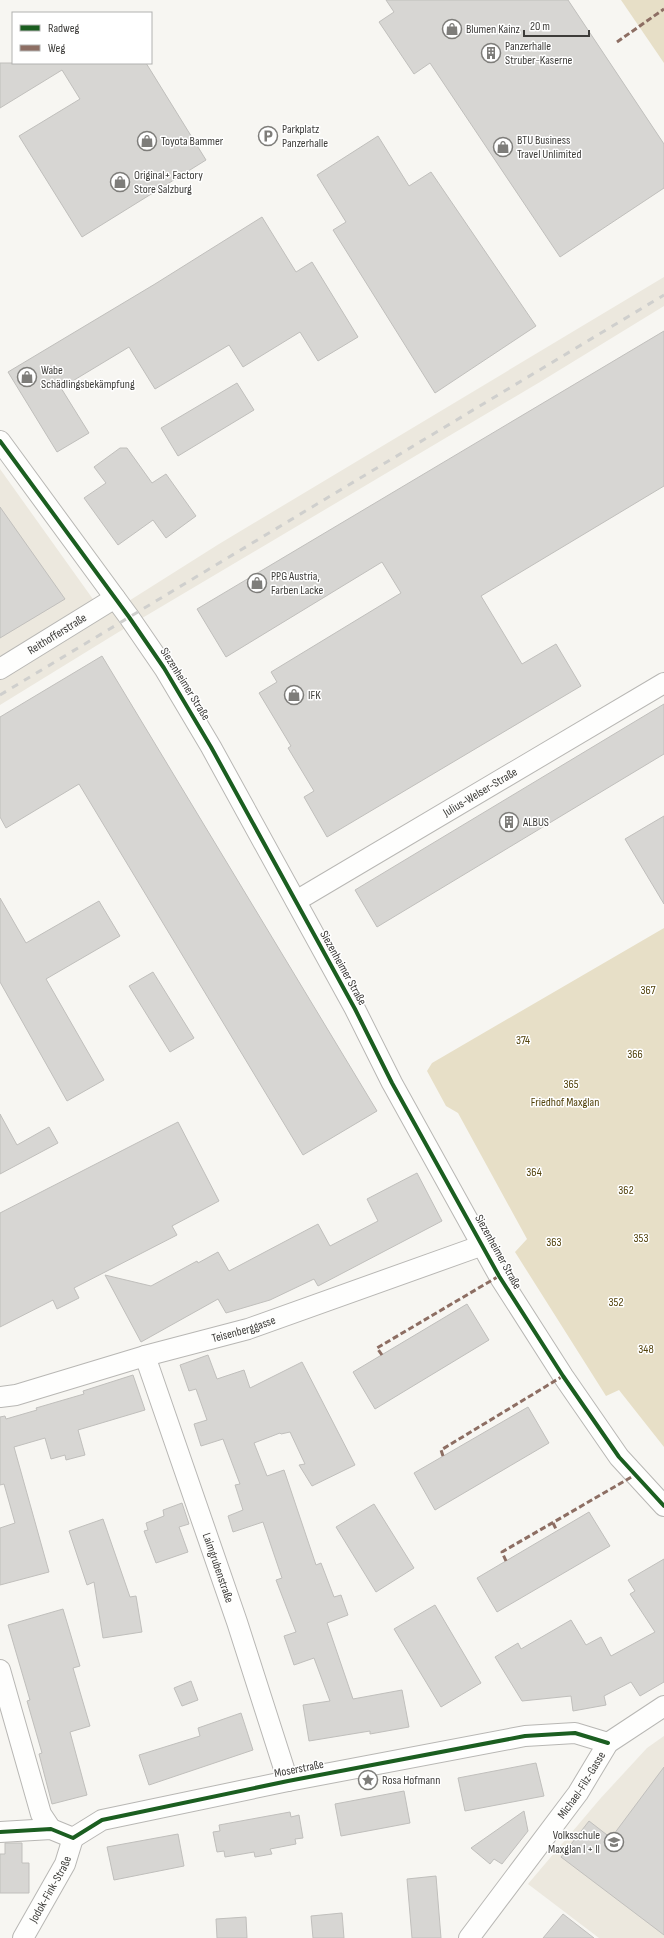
<svg xmlns="http://www.w3.org/2000/svg" width="664" height="1938" viewBox="0 0 664 1938" font-family="'Sofia Sans Condensed',sans-serif">
	<style>
		.built { fill: #ece8de }
		.green { fill: #e7dfc7 }
		.building { fill: #d7d6d3; stroke: #c0bfbc }
		.lines { fill: none; stroke-linecap: round; stroke-linejoin: round }
		.street-casing { stroke: #b8b7b4; stroke-width: 22 }
		.street { stroke: #fefefd; stroke-width: 20 }
		.rail { stroke: #cfcfcd; stroke-width: 3; stroke-dasharray: 7 7; stroke-linecap: butt }
		.quiet { stroke: #8d6e63; stroke-width: 3; stroke-dasharray: 6 3; stroke-linecap: butt }
		.cycleway-casing { stroke: #fff; stroke-width: 6 }
		.cycleway { stroke: #1b5e20; stroke-width: 4 }
		.labels { text-anchor: middle; dominant-baseline: central; stroke-width: 3; stroke-linejoin: round; paint-order: stroke }
		.poi-label { font-size: 12px; fill: #3d3c39; stroke: #fff; text-anchor: start }
		.street-label { font-size: 12px; fill: #3d3c39; stroke: #fff }
		.park-label { font-size: 12px; fill: #53430d; stroke: #fff }
	</style>
	<rect width="100%" height="100%" fill="#f7f6f2"/>
	<!-- built -->
	<g class="built">
		<polygon points="664,277 664,306 540,382 117,633 0,705 0,469 105,616 219,544"/>
		<polygon points="664,1736 664,1938 599,1938 528,1884 600,1799 647,1748"/>
	</g>
	<!-- green -->
	<g class="green">
		<polygon points="621,0 664,0 664,63"/>
		<polygon points="664,928 664,1447 619,1390 606,1396 515,1252 527,1239 458,1113 446,1106 427,1071 432,1063"/>
	</g>
	<!-- building -->
	<g class="building">
		<polygon points="386,0 568,0 664,144 664,188 560,257 430,63 414,74 379,22 394,12"/>
		<polygon points="0,63 146,63 206,160 82,237 19,136 80,99 62,70 0,108"/>
		<polygon points="378,136 409,186 431,172 536,326 435,393 333,230 346,222 317,175"/>
		<polygon points="262,217 296,272 312,262 358,337 318,361 300,332 243,367 229,345 155,389 129,347 61,388 89,433 57,452 8,372 155,284"/>
		<polygon points="664,331 664,486 481,596 522,664 556,644 581,686 327,837 304,797 314,791 288,748 291,746 259,693 277,682 271,672 401,593 382,562 226,657 197,609"/>
		<polygon points="237,383 254,410 178,456 161,428"/>
		<polygon points="120,448 127,448 152,483 166,474 196,516 166,538 153,520 118,545 84,498 106,483 94,467"/>
		<polygon points="0,507 65,599 0,638"/>
		<polygon points="102,656 377,1111 303,1155 79,784 6,828 0,817 0,717"/>
		<polygon points="664,704 664,754 377,927 355,890"/>
		<polygon points="664,816 664,904 625,839"/>
		<polygon points="0,898 26,943 99,901 120,936 46,979 104,1080 67,1101 0,982"/>
		<polygon points="153,972 194,1038 170,1052 129,986"/>
		<polygon points="0,1114 17,1145 49,1127 58,1143 0,1174"/>
		<polygon points="178,1122 219,1201 172,1226 177,1235 74,1288 79,1298 57,1309 53,1300 0,1327 0,1213"/>
		<polygon points="417,1173 442,1221 318,1286 314,1279 270,1300 226,1313 218,1299 141,1342 105,1275 151,1286 197,1261 198,1263 218,1252 229,1271 318,1224 330,1246 378,1221 367,1199"/>
		<polygon points="467,1304 489,1340 375,1409 353,1372"/>
		<polygon points="208,1355 217,1379 244,1370 250,1388 302,1362 355,1465 312,1486 299,1465 305,1464 290,1432 281,1434 280,1433 254,1443 267,1476 284,1470 316,1565 321,1563 334,1597 341,1595 348,1615 327,1623 353,1699 402,1690 409,1727 370,1734 370,1731 309,1741 303,1705 330,1701 314,1658 294,1665 284,1636 296,1632 276,1580 282,1578 263,1522 233,1532 228,1516 243,1510 235,1485 240,1484 223,1439 201,1446 194,1424 207,1420 196,1389 189,1391 180,1365"/>
		<polygon points="133,1375 145,1410 78,1430 85,1455 66,1460 65,1455 51,1459 45,1438 14,1447 49,1572 0,1585 0,1528 15,1523 4,1484 0,1485 0,1417 5,1416 6,1419 37,1410 36,1408 84,1394 83,1391"/>
		<polygon points="528,1407 549,1443 435,1510 414,1473"/>
		<polygon points="182,1503 189,1524 179,1527 188,1552 156,1563 144,1531 148,1530 146,1523 164,1516 163,1510"/>
		<polygon points="374,1504 414,1568 376,1592 336,1527"/>
		<polygon points="589,1512 610,1546 497,1612 477,1578"/>
		<polygon points="103,1519 130,1597 136,1596 142,1632 103,1638 94,1582 87,1585 69,1531"/>
		<polygon points="664,1559 664,1682 640,1696 631,1682 604,1696 606,1705 573,1711 571,1696 522,1701 495,1657 518,1643 521,1649 571,1620 586,1645 601,1637 611,1656 655,1632 630,1594 635,1591 628,1580"/>
		<polygon points="435,1605 481,1683 441,1707 394,1629"/>
		<polygon points="63,1609 80,1666 73,1668 90,1726 70,1732 87,1795 52,1804 39,1754 42,1753 27,1701 30,1700 8,1625"/>
		<polygon points="191,1681 198,1700 182,1706 174,1688"/>
		<polygon points="241,1713 253,1750 149,1785 139,1755 200,1736 198,1728"/>
		<polygon points="536,1763 544,1796 465,1811 458,1778"/>
		<polygon points="664,1767 664,1935 561,1857 589,1821 611,1838"/>
		<polygon points="404,1791 410,1823 341,1836 335,1804"/>
		<polygon points="524,1811 528,1831 502,1864 494,1859 490,1864 471,1848"/>
		<polygon points="290,1812 291,1817 299,1815 303,1838 295,1839 296,1844 270,1849 272,1854 255,1857 254,1852 225,1857 224,1851 217,1852 213,1832 220,1831 219,1825"/>
		<polygon points="178,1834 184,1866 114,1880 107,1847"/>
		<polygon points="5,1843 22,1843 22,1863 29,1863 29,1893 0,1893 0,1854 5,1854"/>
		<polygon points="436,1876 441,1938 412,1938 407,1879"/>
		<polygon points="342,1913 344,1938 313,1938 311,1916"/>
		<polygon points="563,1914 594,1938 543,1938"/>
		<polygon points="246,1917 247,1938 217,1938 216,1919"/>
	</g>
	<g class="lines">
		<!-- street casing -->
		<g class="street-casing">
			<g id="street">
				<polyline points="0,441 129,617 164,668 211,747 355,1009 392,1083 499,1276 563,1376 619,1457 664,1506"/>
				<path id="s1" d="M0 669 115 598"/>
				<path id="s2" d="M296 901 664 683"/>
				<path id="s3" d="M145 1356 237 1622 288 1781"/>
				<path id="s4" d="M0 1397 16 1395 145 1356 248 1329 483 1245"/>
				<polyline points="0,1670 41,1814 51,1829"/>
				<polyline points="0,1832 51,1829 73,1838 102,1820 288,1781 525,1736 575,1733 608,1743"/>
				<path id="s5" d="M23 1938 65 1864 73 1838"/>
				<path id="s6" d="M469 1938 578 1793 608 1743 664 1706"/>
			</g>
		</g>
		<!-- street -->
		<use href="#street" class="street"/>
		<!-- rail -->
		<polyline class="rail" points="0,695 664,295"/>
		<!-- quiet -->
		<g class="quiet">
			<polyline points="617,42 664,9"/>
			<polyline points="382,1355 377,1348 499,1276"/>
			<polyline points="443,1456 441,1450 563,1376"/>
			<polyline points="553,1523 557,1531"/>
			<polyline points="506,1561 502,1552 635,1475"/>
		</g>
		<!-- cycleway casing -->
		<g class="cycleway-casing">
			<g id="cycleway">
				<polyline points="0,441 129,617 164,668 211,747 355,1009 392,1083 499,1276 563,1376 619,1457 664,1506"/>
				<polyline points="0,1832 51,1829 73,1838 102,1820 288,1781 525,1736 575,1733 608,1743"/>
			</g>
		</g>
		<!-- cycleway -->
		<use href="#cycleway" class="cycleway"/>
	</g>
	<!-- icons -->
	<defs>
		<g id="shop-ring" transform="scale(1)"><circle r="9.5" fill="#fff" stroke="#7e7d7a" stroke-width="1.5"/><path d="M-5-2.5h2.3a2.7 3.5 0 0 1 5.4 0H5L5.5 6h-11ZM-1.5-2.5h3a1.5 2.3 0 0 0-3 0Z" fill="#7e7d7a"/></g>
		<g id="building-ring" transform="scale(1)"><circle r="9.5" fill="#fff" stroke="#7e7d7a" stroke-width="1.5"/><path d="M-4-6H4V6H1V3H-1V6H-4ZM-2.5-4.3h1.7v1.8h-1.7ZM.8-4.3h1.7v1.8H.8ZM-2.5-1h1.7V.8h-1.7ZM.8-1h1.7V.8H.8Z" fill="#7e7d7a"/></g>
		<g id="parking-ring" transform="scale(1)"><circle r="9.5" fill="#fff" stroke="#7e7d7a" stroke-width="1.5"/><path d="M-3.5-5.5H1a3.5 3.5 0 0 1 0 7H-1V5.5H-3.5ZM-1-3.4V-.6H.8a1.4 1.4 0 0 0 0-2.8Z" fill="#7e7d7a"/></g>
		<g id="sight-ring" transform="scale(1)"><circle r="9.5" fill="#fff" stroke="#7e7d7a" stroke-width="1.5"/><path d="M0-6L1.8-2.2L6-1.7L2.9 1.2L3.7 5.4L0 3.3L-3.7 5.4L-2.9 1.2L-6-1.7L-1.8-2.2Z" fill="#7e7d7a"/></g>
		<g id="school-ring" transform="scale(1)"><circle r="9.5" fill="#fff" stroke="#7e7d7a" stroke-width="1.5"/><path d="M0-5L7-2L0 1L-7-2ZM-4 1L0 2.5L4 1V4Q0 6-4 4Z" fill="#7e7d7a"/></g>
	</defs>
	<g fill-rule="evenodd">
		<use href="#shop-ring" x="452" y="29"/>
		<use href="#building-ring" x="491" y="53"/>
		<use href="#parking-ring" x="268" y="136"/>
		<use href="#shop-ring" x="147" y="141"/>
		<use href="#shop-ring" x="503" y="147"/>
		<use href="#shop-ring" x="120" y="182"/>
		<use href="#shop-ring" x="27" y="377"/>
		<use href="#shop-ring" x="257" y="583"/>
		<use href="#shop-ring" x="294" y="695"/>
		<use href="#building-ring" x="509" y="822"/>
		<use href="#sight-ring" x="368" y="1780"/>
		<use href="#school-ring" x="614" y="1842"/>
	</g>
	<g class="labels">
		<!-- poi labels -->
		<g class="poi-label">
			<text x="466" y="29">Blumen Kainz</text>
			<text x="505" y="46">Panzerhalle<tspan x="505" dy="14">Struber-Kaserne</tspan></text>
			<text x="282" y="129">Parkplatz<tspan x="282" dy="14">Panzerhalle</tspan></text>
			<text x="517" y="140">BTU Business<tspan x="517" dy="14">Travel Unlimited</tspan></text>
			<text x="161" y="141">Toyota Bammer</text>
			<text x="134" y="175">Original+ Factory<tspan x="134" dy="14">Store Salzburg</tspan></text>
			<text x="41" y="370">Wabe<tspan x="41" dy="14">Schädlingsbekämpfung</tspan></text>
			<text x="271" y="576">PPG Austria,<tspan x="271" dy="14">Farben Lacke</tspan></text>
			<text x="308" y="695">IFK</text>
			<text x="523" y="822">ALBUS</text>
			<text x="382" y="1780">Rosa Hofmann</text>
			<text x="600" y="1835" text-anchor="end">Volksschule<tspan x="600" dy="14">Maxglan I + II</tspan></text>
		</g>
		<!-- street labels -->
		<g class="street-label">
			<text stroke="none"><textPath href="#s1" startOffset="67">Reithofferstraße</textPath></text>
			<text transform="translate(185 684) rotate(58)">Siezenheimer Straße</text>
			<text stroke="none"><textPath href="#s2" startOffset="214">Julius-Welser-Straße</textPath></text>
			<text transform="translate(343 968) rotate(61)">Siezenheimer Straße</text>
			<text transform="translate(498 1252) rotate(61)">Siezenheimer Straße</text>
			<text stroke="none"><textPath href="#s4" startOffset="253">Teisenberggasse</textPath></text>
			<text stroke="none"><textPath href="#s3" startOffset="224">Laimgrubenstraße</textPath></text>
			<text transform="translate(299 1769) rotate(-11)">Moserstraße</text>
			<text stroke="none"><textPath href="#s6" startOffset="190">Michael-Filz-Gasse</textPath></text>
			<text stroke="none"><textPath href="#s5" startOffset="56">Jodok-Fink-Straße</textPath></text>
		</g>
		<!-- park labels -->
		<g class="park-label">
			<text x="648" y="990">367</text>
			<text x="523" y="1040">374</text>
			<text x="635" y="1054">366</text>
			<text x="571" y="1084">365</text>
			<text x="565" y="1102">Friedhof Maxglan</text>
			<text x="534" y="1172">364</text>
			<text x="626" y="1190">362</text>
			<text x="641" y="1238">353</text>
			<text x="554" y="1242">363</text>
			<text x="616" y="1302">352</text>
			<text x="646" y="1349">348</text>
		</g>
	</g>
	<!-- legend -->
	<rect x="12" y="12" width="140" height="52" fill="#ffffff" stroke="#b1b1b0"/>
	<rect x="20" y="25" width="20" height="6" fill="#1b5e20" stroke="#b1b1b0"/>
	<text x="48" y="32" font-size="12" fill="#3d3c39">Radweg</text>
	<rect x="20" y="45" width="20" height="6" fill="#8d6e63" stroke="#b1b1b0"/>
	<text x="48" y="52" font-size="12" fill="#3d3c39">Weg</text>
	<!-- scale -->
	<path d="M524 30v6h65v-6" fill="none" stroke="#3d3c39" stroke-width="2"/>
	<text x="530" y="30" font-size="12" fill="#3d3c39" stroke="#ffffff" stroke-width="3" paint-order="stroke">20 m</text>
</svg>
